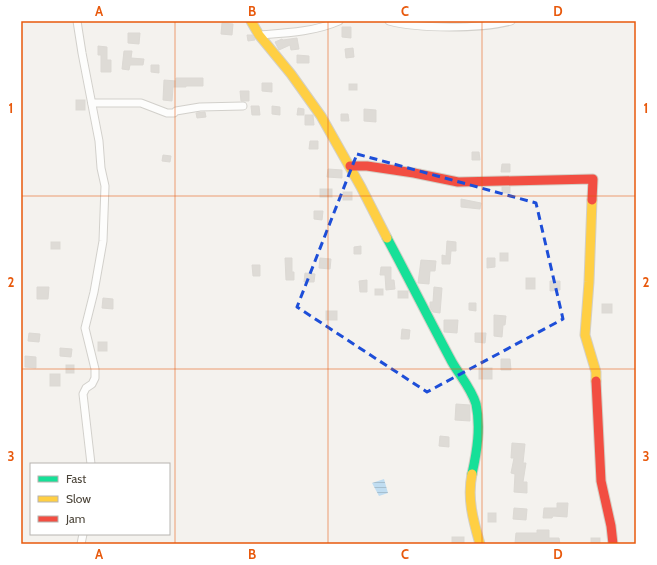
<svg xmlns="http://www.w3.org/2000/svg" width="657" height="565" viewBox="0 0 657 565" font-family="Cabin,sans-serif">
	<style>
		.water { fill: url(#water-rules) }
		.building { fill: #dedbd6; stroke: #dcd9d4 }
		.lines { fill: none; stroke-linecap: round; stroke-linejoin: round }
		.street-casing { stroke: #d2d0cb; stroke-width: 9 }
		.fast-casing { stroke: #d3cfc5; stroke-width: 11 }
		.slow-casing { stroke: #d3cfc5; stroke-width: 11 }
		.jam-casing { stroke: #d3cfc5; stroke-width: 11 }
		.street { stroke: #fdfdfc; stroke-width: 7 }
		.fast { stroke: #16e098; stroke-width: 9 }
		.slow { stroke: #ffcf43; stroke-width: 9 }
		.jam { stroke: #f24e42; stroke-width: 9 }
		.marked { fill: none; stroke: #1d4ed8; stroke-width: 3; stroke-dasharray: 8 5; stroke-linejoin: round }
		.grid { fill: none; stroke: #e8590c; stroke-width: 1; stroke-opacity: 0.55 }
		.neatline { fill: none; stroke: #e8590c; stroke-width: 1.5 }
		.grid-label { font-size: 13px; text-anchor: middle; font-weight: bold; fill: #e8590c }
	</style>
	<defs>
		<pattern id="water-rules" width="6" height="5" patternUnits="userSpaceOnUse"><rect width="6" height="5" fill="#c0ddf1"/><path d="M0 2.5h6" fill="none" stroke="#a6bfcf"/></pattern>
	</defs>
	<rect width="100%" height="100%" fill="#f4f2ee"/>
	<!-- water -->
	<polygon class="water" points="384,479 388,493 379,496 372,483"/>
	<!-- building -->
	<g class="building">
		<polygon points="222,23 233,24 232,35 221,34"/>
		<polygon points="342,27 351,27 351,38 342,37"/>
		<polygon points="128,33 140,33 139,44 128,43"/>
		<polygon points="247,35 252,35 255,40 248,41"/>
		<polygon points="297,38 299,49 291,50 290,45 279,50 275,42 282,39 283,40"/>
		<polygon points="98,46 107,47 107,60 111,60 111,72 101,72 101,55 98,55"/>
		<polygon points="353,48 354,57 346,58 345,49"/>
		<polygon points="124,51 132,51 131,58 144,59 143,65 130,65 129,70 122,69"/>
		<polygon points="297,55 309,56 309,63 297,63"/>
		<polygon points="151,65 159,65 159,73 151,72"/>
		<polygon points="176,78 203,78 203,86 186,86 186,87 173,87 172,101 163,100 164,80 176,81"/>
		<polygon points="262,83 272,83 272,92 262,91"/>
		<rect x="349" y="84" width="8" height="6"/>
		<polygon points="240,91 249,91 249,101 241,101"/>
		<rect x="76" y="100" width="9" height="10"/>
		<polygon points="251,106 259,106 260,115 252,115"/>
		<polygon points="272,106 280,107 280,115 272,114"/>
		<polygon points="298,108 304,109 304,115 297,115"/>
		<polygon points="364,109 376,110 376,122 364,121"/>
		<polygon points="205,112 206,117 197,118 196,113"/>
		<polygon points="341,114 348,114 349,121 341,121"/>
		<polygon points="305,115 313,115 314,125 305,125"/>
		<polygon points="310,141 318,141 318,149 309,149"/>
		<polygon points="472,152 479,152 480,160 472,160"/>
		<polygon points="163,155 171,156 170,162 162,161"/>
		<polygon points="502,164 510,164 510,172 501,172"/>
		<polygon points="328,169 342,170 342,178 327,177"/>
		<rect x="502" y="187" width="8" height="6"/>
		<rect x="320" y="189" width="12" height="8"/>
		<rect x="343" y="192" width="9" height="8"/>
		<polygon points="461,199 481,203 480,209 461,207"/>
		<polygon points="314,211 323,211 322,220 314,219"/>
		<polygon points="447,241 456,242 456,251 451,251 450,264 442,264 442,255 446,256"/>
		<rect x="51" y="242" width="9" height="7"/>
		<polygon points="361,246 361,254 354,254 354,247"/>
		<rect x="500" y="253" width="8" height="8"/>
		<polygon points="285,258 292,258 292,272 294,272 294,280 286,280"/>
		<polygon points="320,258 331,259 330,269 319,268"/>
		<polygon points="487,258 495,258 495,267 487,268"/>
		<polygon points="421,260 436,261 435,271 430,271 429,284 418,283"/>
		<polygon points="252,265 260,265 260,276 253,276"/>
		<polygon points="381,267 391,267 391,280 394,280 395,289 386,290 385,275 380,275"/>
		<polygon points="305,273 315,274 314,282 304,282"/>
		<rect x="526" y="278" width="9" height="11"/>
		<polygon points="367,280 367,292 360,292 359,281"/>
		<polygon points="550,281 560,281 560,290 550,291"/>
		<polygon points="37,287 49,287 48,299 37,299"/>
		<polygon points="434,287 442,288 440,313 433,312 430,307 430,302 433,302"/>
		<rect x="375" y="289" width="8" height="6"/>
		<rect x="398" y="291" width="10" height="7"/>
		<polygon points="103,298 113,299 113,309 102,308"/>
		<polygon points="469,303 476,303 476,311 469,310"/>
		<rect x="602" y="304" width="10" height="9"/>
		<rect x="326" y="311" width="11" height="9"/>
		<polygon points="494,315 506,316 505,325 503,325 502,337 494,336"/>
		<polygon points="444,320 458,320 457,333 444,332"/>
		<polygon points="402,329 410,330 409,339 401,339"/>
		<polygon points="29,333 40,334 39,342 28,341"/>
		<polygon points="475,333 486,333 485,343 475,342"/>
		<rect x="98" y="342" width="9" height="9"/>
		<polygon points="60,348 72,349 71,357 60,356"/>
		<polygon points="25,356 36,357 36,368 25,367"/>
		<polygon points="501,359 510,359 511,370 501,370"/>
		<rect x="66" y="365" width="8" height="8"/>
		<rect x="479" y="368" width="13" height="11"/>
		<rect x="50" y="374" width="10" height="12"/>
		<polygon points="456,404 470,405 470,421 455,420"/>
		<polygon points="440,436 449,437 449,447 439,446"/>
		<polygon points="512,443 525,444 523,463 526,463 523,482 527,482 527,493 514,492 515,474 511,473 514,458 511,458"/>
		<polygon points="557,503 568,503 567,517 553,516 552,518 543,518 544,508 557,508"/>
		<polygon points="514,508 527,509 526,520 513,519"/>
		<rect x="488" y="513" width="8" height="9"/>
		<polygon points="537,530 549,530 549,538 559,538 560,544 515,543 516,533 537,533"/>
		<rect x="452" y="537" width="12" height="7"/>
		<rect x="591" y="538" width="9" height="6"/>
	</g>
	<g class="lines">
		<!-- street casing -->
		<g class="street-casing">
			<g id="street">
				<polyline points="77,21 82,53 99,141 101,168 105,186 103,241 94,292 85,328 95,369 95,378 92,384 86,388 83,394 91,464"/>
				<path d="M389 21C419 29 480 29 511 21"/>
				<path d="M259 35C286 33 314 32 339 21"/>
				<polyline points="92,103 141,103 167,113 174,113 176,111 200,107 243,106"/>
				<polyline points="81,544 83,534"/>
			</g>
		</g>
		<!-- fast casing -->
		<g class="fast-casing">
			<path id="fast" d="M387 238C409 279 430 321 452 362 460 376 471 388 476 404 481 427 477 451 472 474"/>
		</g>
		<!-- slow casing -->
		<g class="slow-casing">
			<g id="slow">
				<polyline points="251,21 259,35 291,74 321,116 361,187 387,238"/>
				<polyline points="592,200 589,282 585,335 596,372 596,381"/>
				<path d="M472 474C467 498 473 520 480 544"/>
			</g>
		</g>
		<!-- jam casing -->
		<g class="jam-casing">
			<g id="jam">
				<polyline points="350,166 367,166 414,173 458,182 593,179 592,200"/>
				<polyline points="596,381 601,481 611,526 613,544"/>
			</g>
		</g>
		<!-- street -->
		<use href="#street" class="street"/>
		<!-- fast -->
		<use href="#fast" class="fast"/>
		<!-- slow -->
		<use href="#slow" class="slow"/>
		<!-- jam -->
		<use href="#jam" class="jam"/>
	</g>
	<!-- marked area -->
	<path class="marked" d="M357 154 536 203 563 319 427 392 297 307Z"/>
	<!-- grid -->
	<path class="grid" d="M175 21V544M328 21V544M482 21V544M21 196H636M21 369H636"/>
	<!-- border -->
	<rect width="657" height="565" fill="none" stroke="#ffffff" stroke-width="44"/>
	<!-- legend -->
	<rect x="30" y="463" width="140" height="72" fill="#ffffff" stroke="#b7b4b0"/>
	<rect x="38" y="476" width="20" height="6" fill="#16e098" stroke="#b7b4b0"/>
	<text x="66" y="483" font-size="12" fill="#4b4439">Fast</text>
	<rect x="38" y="496" width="20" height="6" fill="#ffcf43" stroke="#b7b4b0"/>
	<text x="66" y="503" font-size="12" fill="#4b4439">Slow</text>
	<rect x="38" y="516" width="20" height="6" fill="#f24e42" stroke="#b7b4b0"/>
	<text x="66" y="523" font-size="12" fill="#4b4439">Jam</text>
	<rect x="22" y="22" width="613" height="521" class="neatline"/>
	<g class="grid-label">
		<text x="99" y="16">A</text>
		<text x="252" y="16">B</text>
		<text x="405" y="16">C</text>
		<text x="558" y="16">D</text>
		<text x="11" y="113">1</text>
		<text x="646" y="113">1</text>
		<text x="11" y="287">2</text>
		<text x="646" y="287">2</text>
		<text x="11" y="461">3</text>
		<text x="646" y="461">3</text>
		<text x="99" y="559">A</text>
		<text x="252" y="559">B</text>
		<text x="405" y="559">C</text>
		<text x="558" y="559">D</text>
	</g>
</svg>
